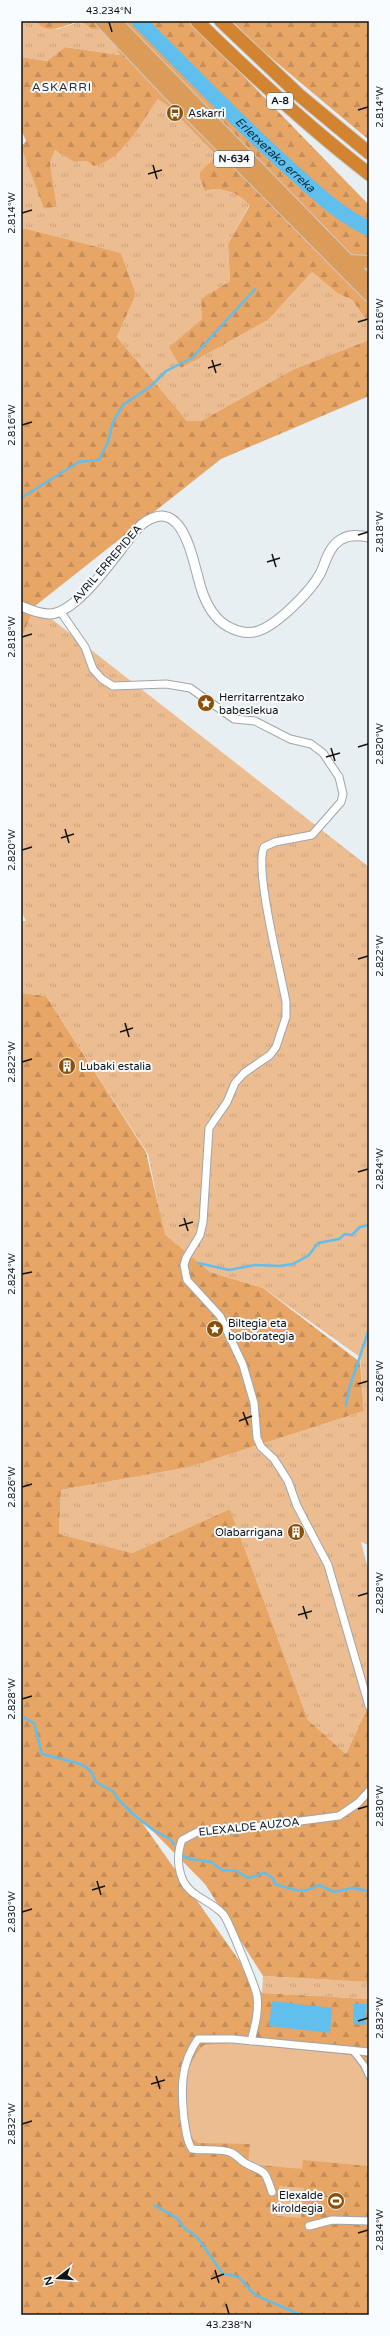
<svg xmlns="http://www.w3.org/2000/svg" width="390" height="2336" viewBox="0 0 390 2336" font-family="'Varela Round',sans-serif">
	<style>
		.grass { fill: url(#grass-tufts) }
		.forest { fill: url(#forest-firs) }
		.green { fill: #edbd92 }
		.water { fill: #60bfed }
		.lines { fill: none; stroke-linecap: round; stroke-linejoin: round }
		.stream { stroke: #60bfed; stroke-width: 2.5 }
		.river { stroke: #60bfed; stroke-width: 15 }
		.pedestrian-casing { stroke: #9fa5a9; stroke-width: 8 }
		.minor-casing { stroke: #9fa5a9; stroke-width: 9 }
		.tertiary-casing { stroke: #9fa5a9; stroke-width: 11 }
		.trunk-casing { stroke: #cbcbcc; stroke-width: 14 }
		.motorway-casing { stroke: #cbcbcc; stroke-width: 15 }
		.pedestrian { stroke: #fff; stroke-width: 5.5 }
		.minor { stroke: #fff; stroke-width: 7 }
		.tertiary { stroke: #fff; stroke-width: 9 }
		.trunk { stroke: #db9c5a; stroke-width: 12 }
		.motorway { stroke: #d28431; stroke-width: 13 }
		.ticks { fill: none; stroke: #121416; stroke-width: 1.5 }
		.labels { text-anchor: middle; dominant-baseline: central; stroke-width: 4; stroke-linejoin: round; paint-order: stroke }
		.shield { fill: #f8fcfe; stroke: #575a5c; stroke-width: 1 }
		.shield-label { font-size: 10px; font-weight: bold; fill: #121416 }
		.poi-label { font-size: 11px; fill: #121416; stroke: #f8fcfe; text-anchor: start }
		.street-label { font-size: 11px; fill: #121416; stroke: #f8fcfe }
		.neighbourhood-label { font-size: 12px; letter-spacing: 1px; fill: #292e31; stroke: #f8fcfe }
		.water-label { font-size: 12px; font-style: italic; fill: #033043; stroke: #f8fcfe }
		.neatline { fill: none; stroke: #121416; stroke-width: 1.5 }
		.ticks-label { font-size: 10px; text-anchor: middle; fill: #121416 }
	</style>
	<defs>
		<pattern id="grass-tufts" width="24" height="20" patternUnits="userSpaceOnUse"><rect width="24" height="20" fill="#edbd92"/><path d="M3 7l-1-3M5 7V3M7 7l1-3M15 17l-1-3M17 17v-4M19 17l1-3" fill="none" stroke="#caa27d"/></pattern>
		<pattern id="forest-firs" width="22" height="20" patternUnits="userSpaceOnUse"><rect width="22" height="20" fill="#e7a566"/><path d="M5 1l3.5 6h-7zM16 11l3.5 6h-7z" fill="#c58d58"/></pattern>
	</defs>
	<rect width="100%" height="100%" fill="#e8eff3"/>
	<!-- grass -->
	<g class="grass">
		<polygon points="21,21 36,21 46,28 58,29 81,21 91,29 109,31 121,55 65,47 47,61 21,57"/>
		<path d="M158 99 170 108 217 156 205 191C222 186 238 193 250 204L228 244 230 281 202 299V319L169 347 269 319 312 272 337 293 352 300 369 324V340L294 369 201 421H187L117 337 136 294 121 253 21 230V147L44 209 57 207 50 163 55 150 74 162 87 161 124 147Z"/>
		<polygon points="35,606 369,867 369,1545 361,1542 369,1572 369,1704 346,1754 308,1720 230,1509 132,1553 59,1534 61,1490 190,1467 364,1411 360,1357 263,1288 210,1272 165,1239 148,1154 46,996 21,993 21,921 26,921 21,911 21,639"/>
		<polygon points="263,1976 369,1982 369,1999 262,1993"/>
	</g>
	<!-- forest -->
	<g class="forest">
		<path d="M36 21H78C65 26 46 36 36 21Z"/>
		<path d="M81 21H190L369 205V324L352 300 337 293 312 272 269 319 181 368 169 347 202 319 201 299 230 281 228 244 250 205C238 193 222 186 205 191L200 178V172L217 156 170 108 158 99C141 122 124 159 94 166L87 161 74 162 55 150 50 163 57 207 44 209 21 147 26 141 21 129V57L47 61 65 47 120 55 109 31 91 29Z"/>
		<polygon points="232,21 369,21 369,140 258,47"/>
		<polygon points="26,229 121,253 136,294 117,337 187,421 201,421 294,369 369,340 369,396 221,459 35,606 21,639 21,230"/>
		<polygon points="21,993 46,996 146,1152 165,1235 210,1272 263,1288 360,1362 364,1411 190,1467 61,1490 59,1534 132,1553 230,1509 308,1720 346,1754 369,1704 369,1982 263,1976 205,1884 136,1814 262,1993 369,1999 369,2315 21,2315"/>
	</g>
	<!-- green -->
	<g class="green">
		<path d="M232 2043 351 2055 362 2066 369 2083 368 2166 303 2160 302 2169 248 2164 250 2144 198 2143 191 2137C189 2122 183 2105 184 2090 184 2076 194 2054 204 2045Z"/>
		<polygon points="279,2186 304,2188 301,2218 277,2216"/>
	</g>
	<!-- water -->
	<g class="water">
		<polygon points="272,2001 332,2008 330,2033 269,2026"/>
		<polygon points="354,2004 367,2004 365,2025 353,2024"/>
	</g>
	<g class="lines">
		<!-- stream -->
		<g class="stream">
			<polyline points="21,498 79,462 99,460 108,442 113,422 123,405 151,386 166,371 192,358 255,289"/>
			<polyline points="198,1263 229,1270 255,1265 280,1266 293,1264 308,1256 318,1243 339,1239 345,1234 352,1235 360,1227 369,1225"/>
			<polyline points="346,1405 349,1389 369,1329"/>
			<polyline points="21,1716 34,1723 42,1754 77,1763 85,1766 92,1773 96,1782 114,1792 117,1798 132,1813 153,1830 170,1839 174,1844"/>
			<path d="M181 1855 190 1859 211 1862 222 1870 237 1871 248 1878 265 1873 273 1878 275 1884C293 1889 301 1895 319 1885L334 1892 352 1888 369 1891"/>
			<path d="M154 2205 177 2218 185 2229 197 2237 223 2274C248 2276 240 2284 256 2295 270 2303 286 2307 300 2315"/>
		</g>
		<!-- river -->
		<path class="river" id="s1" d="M139 21C185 67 230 114 278 158 307 184 334 212 369 229"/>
		<!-- pedestrian casing -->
		<g class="pedestrian-casing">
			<polyline id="pedestrian" points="353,2051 364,2065 369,2076"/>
		</g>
		<!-- minor casing -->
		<g class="minor-casing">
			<g id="minor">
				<path d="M60 611 85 647 93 669 102 679 113 686 166 684 190 688 234 719 255 721 290 739 311 744 323 753 339 777 343 794 341 802 312 835 275 842 264 847C254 870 281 973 286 1002V1017L276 1047 270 1055 244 1073 235 1083 227 1102 209 1128 203 1222 200 1235 186 1258 184 1265 187 1280 220 1316 243 1365 254 1403 257 1438 261 1447 274 1459 288 1481 297 1506 328 1565 369 1706"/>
				<path d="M251 2041C255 2026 259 2011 257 1996 256 1988 228 1919 223 1914 214 1904 200 1899 191 1891 177 1879 176 1855 182 1840L199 1831 231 1830 339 1816 358 1803 369 1791"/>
				<path d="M272 2192C264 2169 267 2174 247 2164 242 2162 238 2156 232 2153 222 2148 204 2151 192 2149 186 2141 186 2129 184 2119 181 2090 180 2064 198 2039H233L369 2052"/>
				<polyline points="309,2226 332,2220 369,2221"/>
			</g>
		</g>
		<!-- tertiary casing -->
		<g class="tertiary-casing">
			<path id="tertiary" d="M21 606C30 610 40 614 50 614 81 612 120 547 141 525 186 490 193 568 203 594 208 607 217 622 231 628 239 632 249 634 258 631 277 625 310 592 320 574 326 562 328 548 340 540 349 534 359 535 369 537"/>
		</g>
		<!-- trunk casing -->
		<g class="trunk-casing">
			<g id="trunk">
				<polyline points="101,21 166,90 369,295"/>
				<polyline points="115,21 369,282"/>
				<polyline points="348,261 369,262"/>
			</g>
		</g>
		<!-- motorway casing -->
		<g class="motorway-casing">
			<g id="motorway">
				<path d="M197 21C252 75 308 127 369 174"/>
				<polyline points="221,21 299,95 369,153"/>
			</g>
		</g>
		<!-- pedestrian -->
		<use href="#pedestrian" class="pedestrian"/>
		<!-- minor -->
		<use href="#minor" class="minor"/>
		<!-- tertiary -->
		<use href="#tertiary" class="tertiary"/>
		<!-- trunk -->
		<use href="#trunk" class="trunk"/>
		<!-- motorway -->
		<use href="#motorway" class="motorway"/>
	</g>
	<!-- ticks -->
	<path class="ticks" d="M109 22 112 32M358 110 368 107M153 165 157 179M148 174 162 170M22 213 32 210M358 322 368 319M212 360 216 373M208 368 221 364M22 425 32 422M358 535 368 532M272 554 276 567M267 562 280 558M22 637 32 634M358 747 368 744M331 748 335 761M326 757 340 753M65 829 69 843M61 838 74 834M22 850 32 847M358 959 368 956M125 1023 129 1037M120 1032 133 1028M22 1062 32 1059M358 1172 368 1169M184 1218 188 1231M179 1226 193 1222M22 1274 32 1272M358 1384 368 1381M243 1412 248 1425M239 1421 252 1416M22 1487 32 1484M358 1596 368 1593M303 1606 307 1619M298 1615 312 1611M22 1699 32 1696M358 1809 368 1806M97 1881 101 1895M92 1890 105 1886M22 1912 32 1909M358 2021 368 2018M156 2076 160 2089M151 2084 165 2080M22 2124 32 2121M358 2233 368 2230M215 2270 219 2283M211 2279 224 2274M226 2304 229 2314"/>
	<!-- icons -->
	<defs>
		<g id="bus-disc" transform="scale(0.9)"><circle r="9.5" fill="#8a5008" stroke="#f8fcfe"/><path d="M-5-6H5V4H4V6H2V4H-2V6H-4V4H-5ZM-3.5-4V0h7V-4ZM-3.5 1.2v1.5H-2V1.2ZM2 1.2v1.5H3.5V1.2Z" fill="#fff"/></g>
		<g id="sight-disc" transform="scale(0.9)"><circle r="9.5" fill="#8a5008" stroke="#f8fcfe"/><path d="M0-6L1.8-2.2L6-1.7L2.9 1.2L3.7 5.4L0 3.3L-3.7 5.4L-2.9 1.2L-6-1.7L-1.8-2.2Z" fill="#fff"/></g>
		<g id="building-disc" transform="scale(0.9)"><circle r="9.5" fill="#8a5008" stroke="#f8fcfe"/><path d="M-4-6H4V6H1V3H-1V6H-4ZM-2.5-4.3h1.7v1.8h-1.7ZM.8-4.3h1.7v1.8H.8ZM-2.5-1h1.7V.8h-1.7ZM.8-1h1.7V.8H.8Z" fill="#fff"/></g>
		<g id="stadium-disc" transform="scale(0.9)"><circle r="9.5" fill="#8a5008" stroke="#f8fcfe"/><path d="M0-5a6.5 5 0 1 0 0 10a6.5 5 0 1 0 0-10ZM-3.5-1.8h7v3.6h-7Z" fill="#fff"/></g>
	</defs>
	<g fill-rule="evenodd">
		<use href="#bus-disc" x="175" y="113"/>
		<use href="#sight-disc" x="206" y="703"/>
		<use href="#building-disc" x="67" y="1066"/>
		<use href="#sight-disc" x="215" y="1329"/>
		<use href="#building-disc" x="296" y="1532"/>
		<use href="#stadium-disc" x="336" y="2201"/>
	</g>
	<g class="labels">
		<!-- shield labels -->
		<g class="shield">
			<rect x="267" y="93" width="26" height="16" rx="3"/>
			<rect x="214" y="151" width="40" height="16" rx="3"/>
		</g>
		<g class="shield-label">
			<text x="280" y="101">A-8</text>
			<text x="234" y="159">N-634</text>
		</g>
		<!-- poi labels -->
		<g class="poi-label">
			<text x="188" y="113">Askarri</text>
			<text x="219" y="697">Herritarrentzako<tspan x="219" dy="13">babeslekua</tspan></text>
			<text x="80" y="1066">Lubaki estalia</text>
			<text x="228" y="1323">Biltegia eta<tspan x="228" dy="13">bolborategia</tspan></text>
			<text x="283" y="1532" text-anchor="end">Olabarrigana</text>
			<text x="323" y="2195" text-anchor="end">Elexalde<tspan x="323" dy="13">kiroldegia</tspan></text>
		</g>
		<!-- street labels -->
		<g class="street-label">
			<text transform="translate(107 564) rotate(-49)">AVRIL ERREPIDEA</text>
			<text transform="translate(249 1827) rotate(-6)">ELEXALDE AUZOA</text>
		</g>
		<!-- neighbourhood labels -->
		<g class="neighbourhood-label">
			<text x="62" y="87">ASKARRI</text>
		</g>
		<!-- water labels -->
		<g class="water-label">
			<text stroke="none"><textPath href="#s1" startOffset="191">Erletxetako erreka</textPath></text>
		</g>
	</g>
	<!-- border -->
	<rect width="390" height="2336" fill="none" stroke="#f8fcfe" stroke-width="44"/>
	<!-- north arrow -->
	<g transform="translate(58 2278) rotate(253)" stroke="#f8fcfe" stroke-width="3" paint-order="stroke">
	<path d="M0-3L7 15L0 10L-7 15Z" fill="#121416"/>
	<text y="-6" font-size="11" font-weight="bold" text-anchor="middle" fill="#121416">N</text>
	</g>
	<rect x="22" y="22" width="346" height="2292" class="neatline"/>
	<g class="ticks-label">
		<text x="109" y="14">43.234°N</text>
		<text transform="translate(379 107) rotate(-90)" y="4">2.814°W</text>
		<text transform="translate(11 213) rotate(-90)" y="4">2.814°W</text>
		<text transform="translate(379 319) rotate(-90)" y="4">2.816°W</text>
		<text transform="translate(11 425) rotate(-90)" y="4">2.816°W</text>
		<text transform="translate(379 532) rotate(-90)" y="4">2.818°W</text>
		<text transform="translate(11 637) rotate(-90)" y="4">2.818°W</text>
		<text transform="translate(379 744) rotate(-90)" y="4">2.820°W</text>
		<text transform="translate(11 850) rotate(-90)" y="4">2.820°W</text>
		<text transform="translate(379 956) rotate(-90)" y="4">2.822°W</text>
		<text transform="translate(11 1062) rotate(-90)" y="4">2.822°W</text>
		<text transform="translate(379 1169) rotate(-90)" y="4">2.824°W</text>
		<text transform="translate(11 1274) rotate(-90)" y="4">2.824°W</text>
		<text transform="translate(379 1381) rotate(-90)" y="4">2.826°W</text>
		<text transform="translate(11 1487) rotate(-90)" y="4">2.826°W</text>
		<text transform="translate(379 1593) rotate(-90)" y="4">2.828°W</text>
		<text transform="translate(11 1699) rotate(-90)" y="4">2.828°W</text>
		<text transform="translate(379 1806) rotate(-90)" y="4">2.830°W</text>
		<text transform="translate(11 1912) rotate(-90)" y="4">2.830°W</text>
		<text transform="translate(379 2018) rotate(-90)" y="4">2.832°W</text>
		<text transform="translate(11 2124) rotate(-90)" y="4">2.832°W</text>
		<text transform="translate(379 2230) rotate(-90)" y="4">2.834°W</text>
		<text x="229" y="2328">43.238°N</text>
	</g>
</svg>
